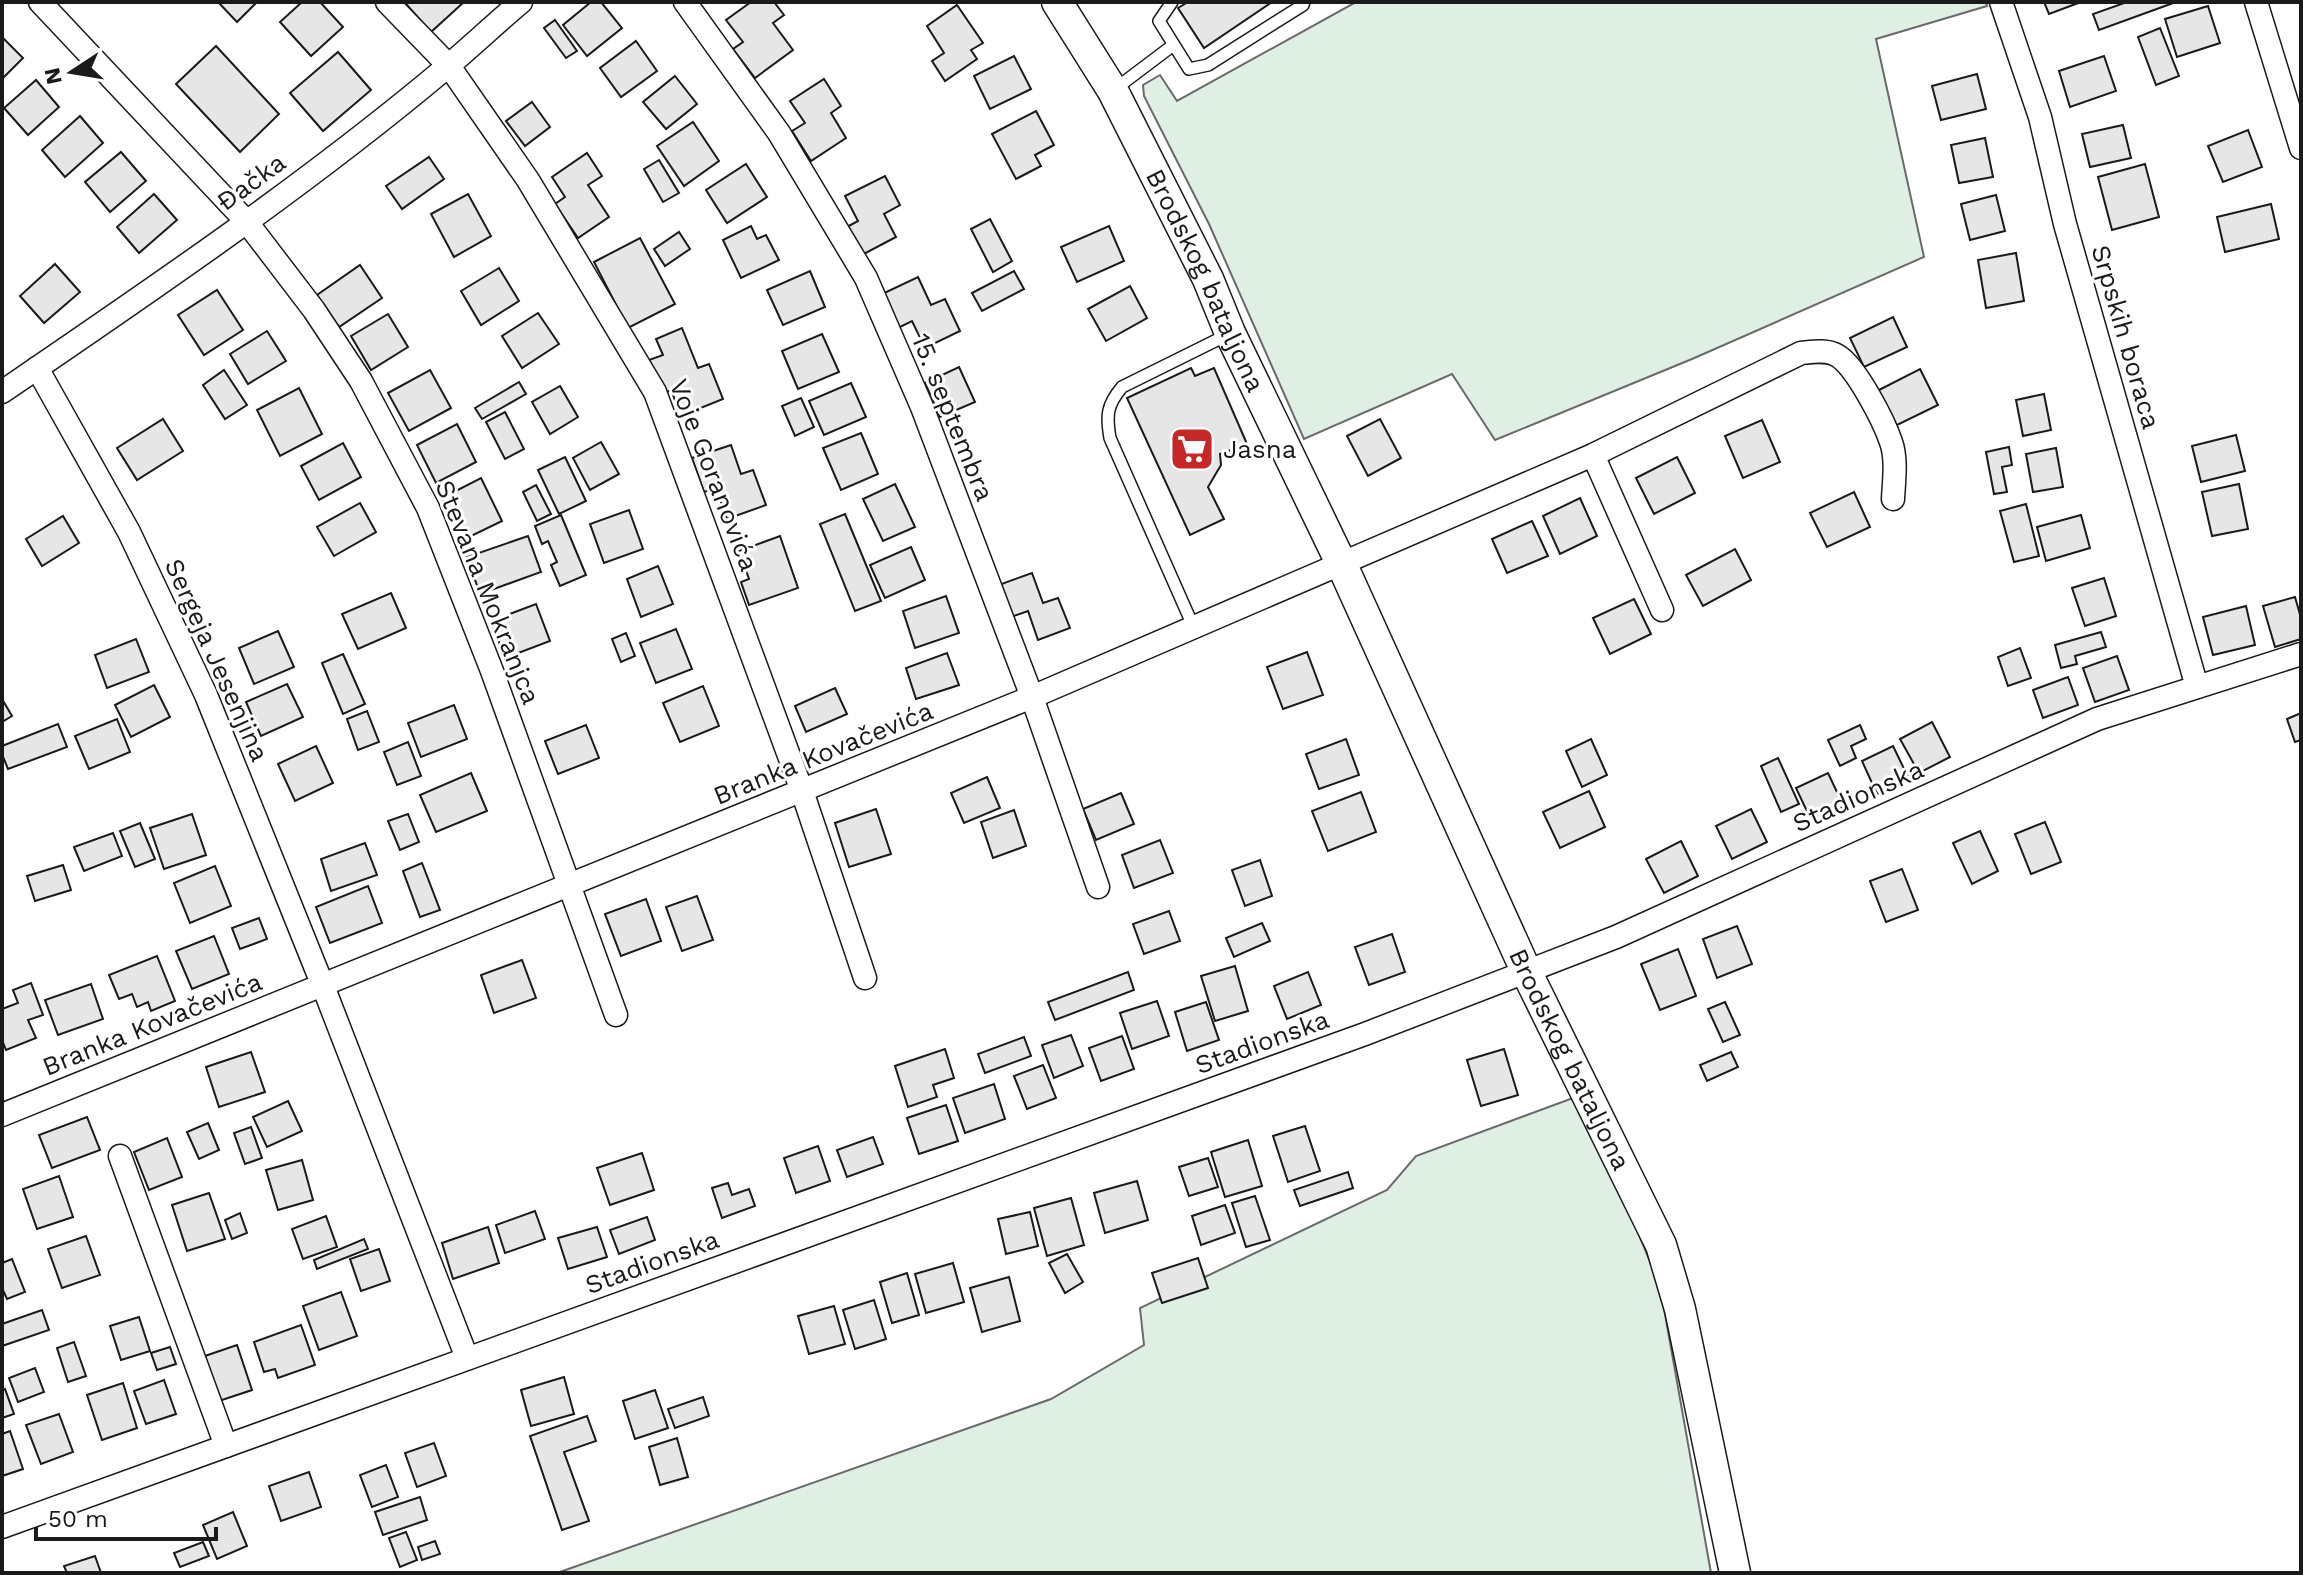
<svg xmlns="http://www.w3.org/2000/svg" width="2303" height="1575" viewBox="0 0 2303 1575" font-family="'Work Sans',sans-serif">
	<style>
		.green { fill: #e0efe3; stroke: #6a6a6a; stroke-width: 2 }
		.building { fill: #e6e6e6; stroke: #1a1a1a; stroke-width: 2 }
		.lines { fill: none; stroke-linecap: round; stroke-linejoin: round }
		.lane-casing { stroke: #1a1a1a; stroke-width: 14 }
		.street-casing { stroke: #1a1a1a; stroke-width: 25 }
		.secondary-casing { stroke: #1a1a1a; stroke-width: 33 }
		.lane { stroke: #fff; stroke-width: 11 }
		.street { stroke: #fff; stroke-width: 22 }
		.secondary { stroke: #fff; stroke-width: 30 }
		.labels { text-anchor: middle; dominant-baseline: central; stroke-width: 6; stroke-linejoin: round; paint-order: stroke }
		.street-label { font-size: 26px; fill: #1a1a1a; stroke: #fff }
		.poi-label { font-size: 26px; fill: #1a1a1a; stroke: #fff; text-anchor: start }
	</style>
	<rect width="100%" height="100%" fill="#fff"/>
	<!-- green -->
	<g class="green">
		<polygon points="1356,2 1986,2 1987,6 1876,39 1924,257 1692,359 1495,440 1452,374 1304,439 1209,224 1144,96 1143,85 1160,75 1177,101"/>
		<polygon points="1573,1098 1623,1196 1660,1286 1711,1573 557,1573 1051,1399 1144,1345 1140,1308 1387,1190 1416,1156"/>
	</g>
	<!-- building -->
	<g class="building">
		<polygon points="218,2 257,2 237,22"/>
		<polygon points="302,2 320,2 343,27 311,56 280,22"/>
		<polygon points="408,2 464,2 431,32 406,4"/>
		<polygon points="591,2 601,2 622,28 587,56 563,25"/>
		<polygon points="751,2 774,2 784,15 773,23 793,50 755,78 733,49 743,42 726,20"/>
		<polygon points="1188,2 1272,2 1204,48 1178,8"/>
		<polygon points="2044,2 2081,2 2049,14"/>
		<polygon points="2127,2 2176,2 2099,30 2093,14"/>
		<polygon points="957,5 983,43 971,50 977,59 945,81 932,61 944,53 927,26"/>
		<polygon points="2208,6 2220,43 2177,57 2165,19"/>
		<polygon points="555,20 577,51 566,58 544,28"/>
		<polygon points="2160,28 2179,76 2156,85 2138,37"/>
		<polygon points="4,39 23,58 2,79 2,41"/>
		<polygon points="636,41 657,71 621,97 600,68"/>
		<polygon points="216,46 279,114 240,152 176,84"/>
		<polygon points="338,52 371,90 323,131 290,93"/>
		<polygon points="1014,56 1031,89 990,109 974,76"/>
		<polygon points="2104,56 2116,91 2070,107 2059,71"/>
		<polygon points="1977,74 1986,109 1941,120 1932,86"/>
		<polygon points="675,76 697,104 666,129 643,102"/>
		<polygon points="824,79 841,106 831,113 846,138 811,161 792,131 805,123 790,101"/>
		<polygon points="36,80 59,107 28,135 4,108"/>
		<polygon points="532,102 550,127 525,146 506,121"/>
		<polygon points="1036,111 1054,145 1035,155 1041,166 1016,179 992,134"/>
		<polygon points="80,116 103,143 65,177 42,150"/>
		<polygon points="693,122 719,161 684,186 657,146"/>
		<polygon points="2123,125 2131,158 2090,167 2082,134"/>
		<polygon points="2248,130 2262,167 2223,182 2208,146"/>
		<polygon points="1985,138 1993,177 1959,183 1951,145"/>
		<polygon points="121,152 146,181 110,212 85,182"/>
		<polygon points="587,153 602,176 588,185 609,217 578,238 555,204 565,197 552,177"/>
		<polygon points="429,157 444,179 402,209 386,186"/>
		<polygon points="659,160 679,193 663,202 644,169"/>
		<polygon points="746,164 767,197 727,223 706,190"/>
		<polygon points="2145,164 2159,217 2112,230 2098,177"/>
		<polygon points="885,176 900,205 884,214 896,237 860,256 845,228 858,221 845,196"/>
		<polygon points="154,194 177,220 139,253 117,227"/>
		<polygon points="468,194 491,236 454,257 431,214"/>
		<polygon points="1996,195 2005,231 1970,240 1961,204"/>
		<polygon points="2271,204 2279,239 2225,252 2217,217"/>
		<polygon points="990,219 1012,261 993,272 971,229"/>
		<polygon points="751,226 757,239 766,235 779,260 741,278 723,240"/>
		<polygon points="1109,226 1124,261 1077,282 1061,247"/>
		<polygon points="679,232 690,249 665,266 654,249"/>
		<polygon points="640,238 675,304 628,328 594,262"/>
		<polygon points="2016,253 2024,301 1986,308 1978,260"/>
		<polygon points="55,264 80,292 44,323 20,296"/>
		<polygon points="360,265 382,298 339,327 317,295"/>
		<polygon points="499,268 519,301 481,325 461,291"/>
		<polygon points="810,271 825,307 783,325 767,290"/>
		<polygon points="1014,271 1024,289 982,311 972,293"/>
		<polygon points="918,277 931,305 945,299 960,331 925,348 912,321 896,329 880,295"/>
		<polygon points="1130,286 1147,318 1106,341 1088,309"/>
		<polygon points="217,290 243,330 204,355 178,315"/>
		<polygon points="538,313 559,344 522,368 502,336"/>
		<polygon points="388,314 408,347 371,370 351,336"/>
		<polygon points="1893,317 1907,347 1864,367 1850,338"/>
		<polygon points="682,328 698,368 709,364 723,399 681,416 671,390 663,394 649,360 663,355 656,339"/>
		<polygon points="267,331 286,361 248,384 230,354"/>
		<polygon points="822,334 839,372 798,389 782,351"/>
		<polygon points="959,367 975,402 940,417 925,383"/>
		<polygon points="1191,368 1195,376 1214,368 1247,444 1220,454 1221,465 1208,487 1224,519 1190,535 1127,398"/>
		<polygon points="1920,369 1938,405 1893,427 1875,392"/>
		<polygon points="224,370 247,405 225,419 203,385"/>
		<polygon points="430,370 451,408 409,431 388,393"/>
		<polygon points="519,382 526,394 482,419 475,408"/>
		<polygon points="851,383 866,417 824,435 809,401"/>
		<polygon points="560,386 578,417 550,434 532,402"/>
		<polygon points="299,388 322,434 280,456 257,410"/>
		<polygon points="2044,394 2051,430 2023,436 2016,400"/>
		<polygon points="801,398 814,427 795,436 782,406"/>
		<polygon points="505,412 524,449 505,459 486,422"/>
		<polygon points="163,419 183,451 137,480 117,448"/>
		<polygon points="1380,419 1401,458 1368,476 1347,436"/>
		<polygon points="1762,420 1780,462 1743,478 1725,436"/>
		<polygon points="457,424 476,462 436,483 417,445"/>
		<polygon points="861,433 878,474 841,490 823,448"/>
		<polygon points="2236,435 2245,471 2201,482 2192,446"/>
		<polygon points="601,442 619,474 590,490 573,458"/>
		<polygon points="343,443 361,477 319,500 301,466"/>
		<polygon points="731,445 741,474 753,470 766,505 727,519 716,488 704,492 692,458"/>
		<polygon points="2009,447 2012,465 2002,467 2007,492 1994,494 1986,452"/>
		<polygon points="2056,448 2063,487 2033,492 2026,454"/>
		<polygon points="565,457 586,501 559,514 538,470"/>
		<polygon points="1677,457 1695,493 1654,514 1636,478"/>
		<polygon points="481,478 502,521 463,540 442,498"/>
		<polygon points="895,484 915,527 883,541 863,499"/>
		<polygon points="2239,484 2248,529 2212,536 2202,492"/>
		<polygon points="536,485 551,514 537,521 523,492"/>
		<polygon points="1854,492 1870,527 1827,547 1810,513"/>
		<polygon points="1580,498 1597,536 1560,554 1543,516"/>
		<polygon points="360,503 376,532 334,556 317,527"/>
		<polygon points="2026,504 2039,556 2014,562 2000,511"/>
		<polygon points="629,510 643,549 604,563 590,524"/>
		<polygon points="845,514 881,601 855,611 820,524"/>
		<polygon points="561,515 586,575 560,586 551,565 557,562 548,541 542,544 535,526"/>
		<polygon points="2081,515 2090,548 2046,561 2037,527"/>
		<polygon points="63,516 79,543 42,566 26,539"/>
		<polygon points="1532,521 1548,556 1507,573 1492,539"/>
		<polygon points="528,536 541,572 480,594 467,557"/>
		<polygon points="780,536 798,588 749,605 741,582 749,579 739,551"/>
		<polygon points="911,547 925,580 885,598 870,565"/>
		<polygon points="1735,549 1751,580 1703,606 1686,575"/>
		<polygon points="658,566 673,604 641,617 627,579"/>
		<polygon points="1032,573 1043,603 1058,598 1070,628 1038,640 1028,611 1008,618 996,586"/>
		<polygon points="2104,578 2116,616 2085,626 2072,588"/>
		<polygon points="391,593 406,628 358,649 342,614"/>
		<polygon points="946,596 959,633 915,648 903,611"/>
		<polygon points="2295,597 2301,618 2301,639 2275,647 2263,606"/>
		<polygon points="1634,599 1651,634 1610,654 1593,618"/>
		<polygon points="536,604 550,641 505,658 491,621"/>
		<polygon points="2246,606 2255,645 2213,655 2203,617"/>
		<polygon points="676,629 692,669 656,683 640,643"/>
		<polygon points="278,631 294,667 254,684 239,648"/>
		<polygon points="2101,632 2106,647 2075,656 2077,664 2061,668 2055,645"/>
		<polygon points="626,633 635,656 621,662 612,639"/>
		<polygon points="136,639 149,672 107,688 95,655"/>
		<polygon points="2020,648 2031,678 2008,686 1998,657"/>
		<polygon points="1307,652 1323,695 1283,709 1267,667"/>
		<polygon points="947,653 959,685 916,699 906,668"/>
		<polygon points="343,654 365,704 343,714 322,663"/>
		<polygon points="2117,656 2129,690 2095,702 2083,668"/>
		<polygon points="2068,677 2078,705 2043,718 2033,690"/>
		<polygon points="287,684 303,717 261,736 246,702"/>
		<polygon points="154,685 170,717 131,737 115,705"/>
		<polygon points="703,686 719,726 680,742 663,703"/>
		<polygon points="835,688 847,714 806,732 795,706"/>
		<polygon points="2,699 12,716 2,722"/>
		<polygon points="454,705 467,739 421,757 408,723"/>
		<polygon points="367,711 379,742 358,750 347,719"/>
		<polygon points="2301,713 2301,740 2295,742 2287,719"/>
		<polygon points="117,719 130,752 89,769 75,736"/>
		<polygon points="1932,722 1950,757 1919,773 1900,739"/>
		<polygon points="58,724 67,747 8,769 2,754 2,746"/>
		<polygon points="586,725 599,758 558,774 545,741"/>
		<polygon points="1860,725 1866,739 1851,746 1856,758 1840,766 1828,740"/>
		<polygon points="1346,739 1359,775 1319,789 1306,754"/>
		<polygon points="1591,739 1607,775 1582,787 1566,751"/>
		<polygon points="408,742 421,776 397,785 384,752"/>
		<polygon points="316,746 333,783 295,801 278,764"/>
		<polygon points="1893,746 1909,779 1877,794 1862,761"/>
		<polygon points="1778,758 1799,804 1781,812 1761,766"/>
		<polygon points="471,773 487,811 436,832 420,795"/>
		<polygon points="1828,773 1844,807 1812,822 1796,788"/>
		<polygon points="987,777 1000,808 964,823 951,793"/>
		<polygon points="1589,791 1605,827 1560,848 1543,812"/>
		<polygon points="1361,792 1376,832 1328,851 1312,811"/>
		<polygon points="1121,793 1134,824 1096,840 1083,809"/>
		<polygon points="876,809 891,854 849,867 835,823"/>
		<polygon points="1751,809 1767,842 1732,859 1716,826"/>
		<polygon points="1014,810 1026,846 993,858 981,822"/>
		<polygon points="192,814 206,855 164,869 150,828"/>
		<polygon points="408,814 419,842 400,850 388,821"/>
		<polygon points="2045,822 2061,862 2031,874 2015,834"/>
		<polygon points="140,823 155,859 135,867 120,831"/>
		<polygon points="1980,831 1998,871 1972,884 1953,843"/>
		<polygon points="113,833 122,856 84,871 74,847"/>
		<polygon points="1160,840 1173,873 1134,888 1122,855"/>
		<polygon points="1681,841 1698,876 1664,893 1646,859"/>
		<polygon points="365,843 377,875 331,891 321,859"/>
		<polygon points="1260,860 1272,896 1245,906 1232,870"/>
		<polygon points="422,863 440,910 420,917 403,871"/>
		<polygon points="63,865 71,890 35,901 27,876"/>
		<polygon points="215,866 231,906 190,923 174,883"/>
		<polygon points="1902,869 1918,910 1886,922 1870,881"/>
		<polygon points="368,886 382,923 330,943 316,907"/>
		<polygon points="697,896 713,940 682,951 666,907"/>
		<polygon points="646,899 661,941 621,956 605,914"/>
		<polygon points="1169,911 1180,941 1144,954 1133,924"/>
		<polygon points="259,918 267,939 240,949 232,928"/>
		<polygon points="1262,923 1270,941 1234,957 1226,938"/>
		<polygon points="1737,926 1752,964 1717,978 1703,939"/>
		<polygon points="1392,934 1405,972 1369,985 1355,947"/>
		<polygon points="214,936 229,974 192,989 176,951"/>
		<polygon points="1678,949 1696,996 1660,1010 1641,964"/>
		<polygon points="157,956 175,1001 151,1011 148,1002 137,1007 132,994 119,999 109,975"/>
		<polygon points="522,960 536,998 494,1013 481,975"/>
		<polygon points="1235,966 1248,1011 1215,1021 1201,976"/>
		<polygon points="1128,972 1134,990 1055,1020 1048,1002"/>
		<polygon points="1308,972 1321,1005 1287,1019 1274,986"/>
		<polygon points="31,983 43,1015 28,1020 36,1038 6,1050 2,1040 2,1009 18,1003 13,990"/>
		<polygon points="91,984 103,1019 58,1035 45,1000"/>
		<polygon points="1157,1001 1169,1036 1132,1049 1120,1013"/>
		<polygon points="1206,1002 1219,1040 1187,1051 1175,1012"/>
		<polygon points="1725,1002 1740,1035 1723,1042 1708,1009"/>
		<polygon points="1071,1035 1083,1066 1054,1078 1042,1045"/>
		<polygon points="1122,1036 1134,1069 1101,1081 1089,1048"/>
		<polygon points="1024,1037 1031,1056 985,1073 978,1054"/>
		<polygon points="945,1049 954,1078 933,1085 937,1097 908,1107 895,1066"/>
		<polygon points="1504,1049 1518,1095 1481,1106 1467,1060"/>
		<polygon points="251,1052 265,1092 219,1107 206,1067"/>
		<polygon points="1731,1052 1738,1067 1707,1081 1700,1065"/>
		<polygon points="1043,1065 1056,1098 1027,1109 1014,1076"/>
		<polygon points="994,1084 1005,1119 965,1133 953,1098"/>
		<polygon points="288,1101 302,1131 267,1147 253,1117"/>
		<polygon points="946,1105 958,1141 919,1154 907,1118"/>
		<polygon points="87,1117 100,1150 52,1168 39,1135"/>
		<polygon points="208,1123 219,1150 199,1159 187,1132"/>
		<polygon points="1305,1126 1320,1171 1288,1182 1273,1136"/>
		<polygon points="251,1127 262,1158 245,1164 234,1133"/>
		<polygon points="873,1137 883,1164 847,1177 837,1150"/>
		<polygon points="167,1138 182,1177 149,1190 134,1152"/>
		<polygon points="1248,1140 1262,1186 1225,1197 1211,1152"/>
		<polygon points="818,1146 830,1181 796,1193 784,1158"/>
		<polygon points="642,1153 654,1190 610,1205 597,1168"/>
		<polygon points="1208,1158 1218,1187 1189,1196 1179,1167"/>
		<polygon points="302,1160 313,1200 278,1210 266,1170"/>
		<polygon points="1348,1172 1353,1188 1300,1206 1294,1190"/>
		<polygon points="59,1176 73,1217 37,1229 23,1189"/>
		<polygon points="1137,1181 1148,1220 1105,1233 1094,1193"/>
		<polygon points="728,1183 732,1195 749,1189 755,1206 722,1218 712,1188"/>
		<polygon points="209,1193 225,1239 187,1251 172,1205"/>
		<polygon points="1255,1196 1270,1240 1246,1247 1232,1203"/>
		<polygon points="1071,1198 1084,1245 1047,1256 1034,1208"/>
		<polygon points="1225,1205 1235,1233 1201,1245 1192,1216"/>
		<polygon points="535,1211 545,1239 505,1253 496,1225"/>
		<polygon points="1030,1212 1038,1246 1006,1254 998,1219"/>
		<polygon points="240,1213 247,1233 232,1239 225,1220"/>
		<polygon points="326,1216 337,1247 303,1259 292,1229"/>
		<polygon points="647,1217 655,1240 619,1254 610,1230"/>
		<polygon points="488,1227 499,1263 453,1279 442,1243"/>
		<polygon points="597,1227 607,1257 568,1269 558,1238"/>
		<polygon points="86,1236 100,1275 62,1288 48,1249"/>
		<polygon points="364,1239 368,1249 317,1269 314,1260"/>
		<polygon points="379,1249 390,1281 361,1291 350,1259"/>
		<polygon points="1067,1254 1083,1282 1065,1293 1049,1263"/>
		<polygon points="1198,1258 1208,1288 1162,1303 1152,1273"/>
		<polygon points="12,1259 25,1292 7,1299 2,1288 2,1263"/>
		<polygon points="953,1263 964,1302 926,1313 915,1274"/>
		<polygon points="907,1273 919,1315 892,1323 880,1282"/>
		<polygon points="1009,1277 1020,1321 982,1332 970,1288"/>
		<polygon points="341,1292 357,1336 319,1350 303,1306"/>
		<polygon points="874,1300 886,1339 855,1349 843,1310"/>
		<polygon points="834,1306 845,1344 809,1354 798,1316"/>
		<polygon points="42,1310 49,1330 2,1346 2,1324"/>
		<polygon points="139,1317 150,1351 121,1360 110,1326"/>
		<polygon points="301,1325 315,1365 278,1378 275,1369 264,1372 254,1342"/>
		<polygon points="74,1342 86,1376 68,1382 57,1348"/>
		<polygon points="237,1345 252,1390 216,1402 202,1357"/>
		<polygon points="170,1347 176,1364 157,1370 151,1353"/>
		<polygon points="35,1368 44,1392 18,1402 9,1378"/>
		<polygon points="564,1377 574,1414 531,1426 521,1390"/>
		<polygon points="164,1380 176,1414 146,1424 134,1391"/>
		<polygon points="123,1383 137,1428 102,1440 87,1395"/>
		<polygon points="5,1389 14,1414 2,1418 2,1390"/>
		<polygon points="655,1390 668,1428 635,1439 623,1401"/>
		<polygon points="703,1397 709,1416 675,1428 668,1409"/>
		<polygon points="59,1414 73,1452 41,1464 26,1425"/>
		<polygon points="587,1416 596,1441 564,1452 589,1521 562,1530 530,1436"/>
		<polygon points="10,1431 23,1469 2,1476 2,1434"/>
		<polygon points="677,1438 688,1477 660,1485 649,1447"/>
		<polygon points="434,1443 446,1476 417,1487 405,1453"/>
		<polygon points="386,1465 398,1497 372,1507 360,1475"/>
		<polygon points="309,1472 321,1507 281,1521 269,1486"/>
		<polygon points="420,1497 427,1520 383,1535 375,1512"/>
		<polygon points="233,1512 247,1546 217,1559 203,1525"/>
		<polygon points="406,1532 417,1560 400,1567 389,1538"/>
		<polygon points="435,1541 440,1554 422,1560 418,1547"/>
		<polygon points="203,1542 209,1556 180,1567 174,1553"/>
		<polygon points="95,1556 101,1573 67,1573 64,1566"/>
	</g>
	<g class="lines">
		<!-- lane casing -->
		<g class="lane-casing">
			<g id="lane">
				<polyline points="1172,2 1159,21 1189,69 1208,65 1303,5 1304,2"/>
				<polyline points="1115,89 1172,46"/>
				<path d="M1194 628 1110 438C1106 415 1107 405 1122 387L1229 334"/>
			</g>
		</g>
		<!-- street casing -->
		<g class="street-casing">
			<g id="street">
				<polyline points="40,2 246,221 314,310 361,381 428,508 492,671 616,1015"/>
				<polyline points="387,2 449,66 528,180 655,392 802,791 865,978"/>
				<polyline points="685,2 779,133 866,278 922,407 1032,697 1098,887"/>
				<polyline points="2001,2 2040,117 2065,224 2197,687"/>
				<polyline points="2256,2 2301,148"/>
				<polyline points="37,368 129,532 206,695 323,986 467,1358"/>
				<path d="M2 392C153 289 309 183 448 66 473 45 496 23 521 2"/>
				<polyline points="1593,455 1662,610"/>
				<path d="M2 1115 1032 697 1593 455 1801 353C1812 352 1827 349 1838 356 1856 367 1884 421 1891 442 1897 459 1894 480 1893 499"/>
				<polyline points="120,1156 226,1446"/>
				<polyline points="2,1527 1365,1034 1616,937 2097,719 2301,654"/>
			</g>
		</g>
		<!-- secondary casing -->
		<g class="secondary-casing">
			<g id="secondary">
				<path id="s1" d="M1057 2 1113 91 1208 279 1230 333 1342 565 1527 973 1661 1245 1680 1309 1735 1573"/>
			</g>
		</g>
		<!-- lane -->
		<use href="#lane" class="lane"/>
		<!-- street -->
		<use href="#street" class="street"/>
		<!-- secondary -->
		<use href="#secondary" class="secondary"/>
	</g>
	<!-- icons -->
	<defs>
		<g id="supermarket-square" transform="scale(2.3)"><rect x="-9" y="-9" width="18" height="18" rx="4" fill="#c62828" stroke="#fff"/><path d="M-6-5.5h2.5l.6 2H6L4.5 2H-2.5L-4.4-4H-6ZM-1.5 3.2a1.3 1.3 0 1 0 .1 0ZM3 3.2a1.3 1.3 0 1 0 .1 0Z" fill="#fff"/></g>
	</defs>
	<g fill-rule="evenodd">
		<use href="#supermarket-square" x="1192" y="449"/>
	</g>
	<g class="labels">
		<!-- street labels -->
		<g class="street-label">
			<text transform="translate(251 182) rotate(-36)">Đačka</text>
			<text stroke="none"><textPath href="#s1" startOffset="316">Brodskog bataljona</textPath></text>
			<text transform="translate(2126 337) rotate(74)">Srpskih boraca</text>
			<text transform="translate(953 417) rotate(68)">15. septembra</text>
			<text transform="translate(714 475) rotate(69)">Voje Goranovića</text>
			<text transform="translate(488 592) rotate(68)">Stevana Mokranjca</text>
			<text transform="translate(217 660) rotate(66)">Sergeja Jesenjina</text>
			<text transform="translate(823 753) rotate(-22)">Branka Kovačevića</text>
			<text transform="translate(1858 796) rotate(-24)">Stadionska</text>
			<text transform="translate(152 1024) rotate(-22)">Branka Kovačevića</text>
			<text transform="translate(1262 1042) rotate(-20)">Stadionska</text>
			<text stroke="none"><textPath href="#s1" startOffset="1176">Brodskog bataljona</textPath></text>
			<text transform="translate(652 1262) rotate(-20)">Stadionska</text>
		</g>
		<!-- poi labels -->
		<g class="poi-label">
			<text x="1223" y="449">Jasna</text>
		</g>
	</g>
	<!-- border -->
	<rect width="2303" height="1575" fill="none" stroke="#1a1a1a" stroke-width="8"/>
	<!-- north arrow -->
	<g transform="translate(72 72) rotate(258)" stroke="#ffffff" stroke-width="6" paint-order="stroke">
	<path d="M0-6L14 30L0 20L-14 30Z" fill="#1a1a1a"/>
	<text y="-12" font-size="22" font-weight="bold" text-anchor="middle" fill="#1a1a1a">N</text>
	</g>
	<!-- scale -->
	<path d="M36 1527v12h180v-12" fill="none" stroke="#1a1a1a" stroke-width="4"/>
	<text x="48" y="1527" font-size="24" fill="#1a1a1a" stroke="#ffffff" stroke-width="6" paint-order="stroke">50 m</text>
</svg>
